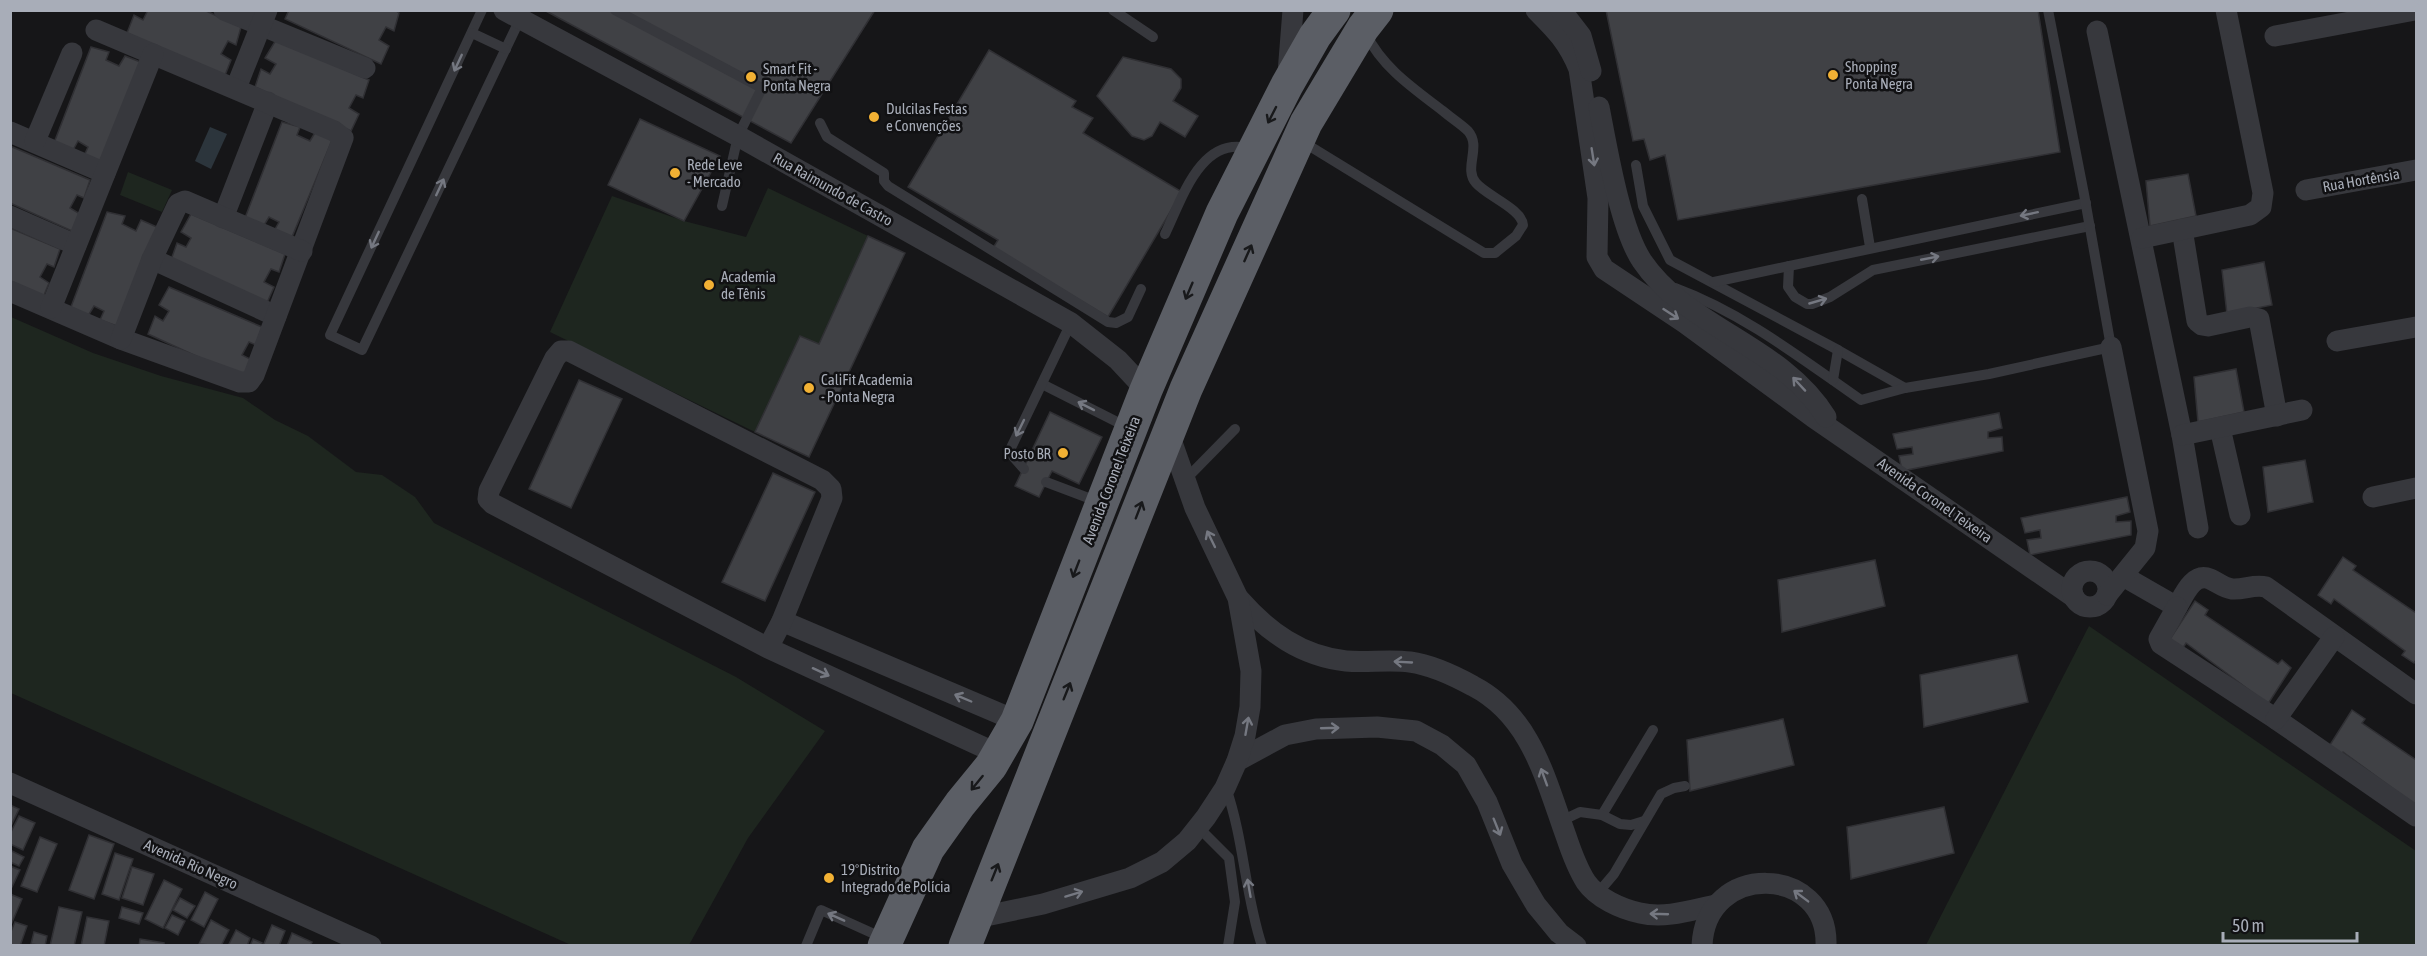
<svg xmlns="http://www.w3.org/2000/svg" width="2427" height="956" viewBox="0 0 2427 956" font-family="'Asap Condensed',sans-serif">
	<style>
		.green { fill: #1e261f }
		.water { fill: #2c353c }
		.building { fill: #404145; stroke: #303034; stroke-width: 1.5 }
		.lines { fill: none; stroke-linecap: round; stroke-linejoin: round }
		.service { stroke: #37383d; stroke-width: 10 }
		.minor { stroke: #37383d; stroke-width: 21 }
		.trunk { stroke: #5b5e65; stroke-width: 33 }
		.oneway { stroke: #757881 }
		.oneway2 { stroke: #18191b }
		.poi-dot { fill: #f2b134; stroke: #111113; stroke-width: 2 }
		.labels { text-anchor: middle; dominant-baseline: central; stroke-width: 5; stroke-linejoin: round; paint-order: stroke }
		.poi-label { font-size: 15px; fill: #a8adb8; stroke: #111113; text-anchor: start }
		.street-label { font-size: 15px; fill: #a8adb8; stroke: #111113 }
	</style>
	<rect width="100%" height="100%" fill="#161618"/>
	<!-- green -->
	<g class="green">
		<polygon points="128,172 172,190 162,212 120,195"/>
		<polygon points="768,188 868,236 819,344 800,336 755,432 550,332 612,196 684,221 746,237"/>
		<polygon points="11,317 93,353 161,376 243,398 275,420 308,436 356,472 382,475 415,497 434,523 736,677 825,731 748,838 689,945 571,945 11,693"/>
		<polygon points="2089,626 2416,851 2416,945 1926,945"/>
	</g>
	<!-- water -->
	<polygon class="water" points="210,127 227,134 211,169 195,161"/>
	<!-- building -->
	<g class="building">
		<polygon points="148,10 204,10 241,27 236,45 228,41 221,54 231,60 224,78 127,33 134,15 143,20"/>
		<polygon points="289,10 395,10 399,13 394,31 386,27 379,40 389,46 381,64 285,19"/>
		<polygon points="544,10 875,10 791,143"/>
		<polygon points="1606,10 2038,10 2060,152 1678,220 1665,155 1650,160 1644,139 1633,141"/>
		<polygon points="276,40 369,80 363,98 356,95 349,108 359,114 351,131 255,87 261,69 270,74 276,64 265,58"/>
		<polygon points="91,47 109,52 106,60 119,66 125,56 143,63 101,161 84,156 88,147 78,141 72,152 54,143"/>
		<polygon points="989,50 1076,101 1072,107 1093,118 1083,133 1182,192 1108,317 993,248 998,240 908,187"/>
		<polygon points="1123,57 1171,69 1181,79 1181,88 1173,101 1198,116 1185,137 1160,122 1152,136 1144,140 1132,136 1097,96"/>
		<polygon points="640,119 720,156 684,221 608,185"/>
		<polygon points="282,122 300,127 297,135 310,141 316,131 333,138 292,237 274,231 279,222 269,217 263,227 245,218"/>
		<polygon points="10,146 90,180 84,198 77,195 70,208 80,214 72,231 10,203"/>
		<polygon points="2188,174 2196,216 2150,226 2146,181"/>
		<polygon points="107,212 125,216 122,224 136,231 141,220 159,228 117,326 100,320 104,311 94,306 88,316 71,307"/>
		<polygon points="191,214 285,254 279,272 271,269 264,282 274,287 266,305 171,260 177,243 186,247 191,238 181,232"/>
		<polygon points="10,228 60,249 54,267 47,264 40,277 49,283 42,300 10,286"/>
		<polygon points="868,236 905,253 809,457 755,432 800,336 819,344"/>
		<polygon points="2264,262 2272,305 2227,314 2222,270"/>
		<polygon points="169,287 262,327 256,345 249,342 242,355 252,360 244,378 148,334 155,316 163,321 169,311 159,305"/>
		<polygon points="2236,369 2244,412 2198,422 2194,377"/>
		<polygon points="579,380 622,399 571,508 529,489"/>
		<polygon points="1050,412 1102,437 1079,484 1052,471 1039,497 1015,486"/>
		<polygon points="1999,413 2002,428 1988,432 1988,438 2002,437 2003,451 1902,471 1899,456 1913,454 1912,447 1897,449 1893,434"/>
		<polygon points="2305,460 2313,502 2268,512 2263,467"/>
		<polygon points="773,473 815,492 765,601 722,582"/>
		<polygon points="2127,497 2130,512 2116,516 2116,522 2131,521 2131,535 2030,555 2027,540 2041,538 2040,530 2025,533 2021,518"/>
		<polygon points="2343,557 2356,566 2353,570 2416,613 2416,660 2414,663 2402,655 2405,651 2334,599 2331,604 2318,595"/>
		<polygon points="1875,560 1885,606 1782,632 1778,580"/>
		<polygon points="2195,601 2208,610 2205,615 2278,664 2282,660 2291,668 2266,707 2256,695 2186,643 2183,648 2170,639"/>
		<polygon points="2017,655 2028,702 1924,727 1920,675"/>
		<polygon points="2352,710 2365,719 2362,723 2416,760 2416,811 2414,804 2343,752 2340,757 2328,748"/>
		<polygon points="1783,719 1794,765 1690,791 1687,740"/>
		<polygon points="10,805 19,809 10,828"/>
		<polygon points="1944,807 1954,853 1851,879 1847,827"/>
		<polygon points="19,816 35,823 23,850 10,844 10,834"/>
		<polygon points="89,835 114,844 94,899 69,890"/>
		<polygon points="40,837 57,844 37,892 21,886"/>
		<polygon points="10,850 24,857 19,866 10,862"/>
		<polygon points="115,853 133,859 119,900 102,894"/>
		<polygon points="10,866 20,870 12,887 10,887"/>
		<polygon points="132,867 154,874 143,905 122,898"/>
		<polygon points="164,880 182,889 163,928 145,919"/>
		<polygon points="205,892 218,899 204,927 191,920"/>
		<polygon points="10,894 22,899 10,927"/>
		<polygon points="180,898 195,906 187,918 173,910"/>
		<polygon points="59,907 82,912 74,946 50,946"/>
		<polygon points="122,907 143,913 139,924 119,918"/>
		<polygon points="172,915 185,921 178,935 165,928"/>
		<polygon points="87,917 109,921 104,946 81,946"/>
		<polygon points="211,920 229,930 221,946 199,944"/>
		<polygon points="15,922 27,926 20,946 10,946 10,934"/>
		<polygon points="272,925 285,931 279,946 263,946"/>
		<polygon points="236,930 250,938 247,946 228,946"/>
		<polygon points="34,932 47,936 45,946 31,944"/>
		<polygon points="292,933 312,942 310,946 287,946"/>
		<polygon points="140,939 164,943 164,946 139,946"/>
		<polygon points="253,939 262,943 261,946 250,946"/>
	</g>
	<g class="lines">
		<!-- service -->
		<g class="service">
			<polyline points="482,10 330,335 362,350 520,19"/>
			<polyline points="615,10 762,88 738,136 722,206"/>
			<polyline points="1113,10 1153,37"/>
			<polyline points="472,33 506,49"/>
			<polyline points="820,123 827,137 884,173 884,181 888,186 1108,322 1116,323 1128,317 1141,289"/>
			<path d="M1303 142 1484 253H1495L1516 236 1523 225C1522 209 1487 196 1476 183 1463 168 1482 147 1468 131 1461 124 1451 118 1443 111 1413 88 1383 68 1366 34"/>
			<polyline points="1636,165 1643,206 1670,260 1838,350 1905,388"/>
			<polyline points="1862,199 1870,247"/>
			<path d="M1165 234C1182 199 1201 134 1251 149"/>
			<polyline points="1789,266 1788,287 1795,297 1807,304 1812,304 1830,297 1873,270 2090,226"/>
			<polyline points="1714,282 2086,203"/>
			<path d="M1675 288C1743 313 1802 359 1861 400L1905 388 1989 374 2111 347 2084 194 2048 10"/>
			<polyline points="1833,380 1838,350"/>
			<polyline points="1042,384 1127,427"/>
			<polyline points="1024,469 1009,452 1071,323"/>
			<polyline points="1185,480 1235,429"/>
			<polyline points="1046,482 1099,502"/>
			<path d="M1226 788C1244 840 1245 895 1262 946"/>
			<polyline points="1602,815 1653,730"/>
			<polyline points="1561,821 1580,812 1602,815 1620,824 1631,825 1644,821"/>
			<polyline points="1198,827 1229,858 1235,902 1228,946"/>
			<polyline points="1597,894 1614,874 1661,794 1674,788 1685,786"/>
			<polyline points="806,946 821,910 883,938"/>
		</g>
		<!-- minor -->
		<g class="minor">
			<polyline points="224,10 365,68"/>
			<polyline points="504,10 738,136 1071,323 1118,360 1146,390"/>
			<path d="M1536 10C1556 30 1568 42 1579 69L1598 198 1597 257 1604 269 1685 323 1813 417 2074 597"/>
			<polyline points="1561,10 1581,36 1591,71"/>
			<polyline points="2097,31 2182,435 2198,528"/>
			<polyline points="2275,36 2415,10"/>
			<polyline points="1288,73 1293,10"/>
			<polyline points="236,88 267,10"/>
			<path d="M1599 107C1607 148 1620 228 1642 261 1688 329 1782 345 1826 417"/>
			<polyline points="10,132 105,173"/>
			<polyline points="35,141 72,53"/>
			<polyline points="2306,190 2416,170"/>
			<polyline points="10,216 76,245"/>
			<polyline points="223,218 268,102"/>
			<polyline points="2182,229 2197,321 2202,325 2208,326 2250,317 2259,319 2277,416"/>
			<polyline points="2142,238 2250,215 2261,207 2263,193 2226,10"/>
			<polyline points="152,259 276,316"/>
			<polyline points="10,291 121,339 240,382 249,382 254,375 343,138 334,131 96,30"/>
			<polyline points="51,308 153,54"/>
			<polyline points="121,339 152,259 178,204 185,201 302,251"/>
			<polyline points="2337,341 2416,327"/>
			<polyline points="2220,428 2240,515"/>
			<polyline points="2182,435 2302,410"/>
			<polyline points="2373,497 2416,488"/>
			<circle cx="2090" cy="589" r="18"/>
			<path d="M2123 576 2177 607C2184 595 2193 572 2210 579 2217 582 2224 588 2232 589 2244 590 2254 584 2266 587L2416 694"/>
			<polyline points="2107,595 2145,548 2148,531 2111,347"/>
			<path d="M1239 599C1268 632 1301 656 1346 661 1367 663 1389 659 1410 662 1432 665 1453 675 1473 686 1531 716 1545 778 1566 836 1571 851 1577 868 1586 882 1597 898 1621 909 1640 913 1665 919 1692 910 1716 905"/>
			<polyline points="2177,607 2159,639 2161,644 2276,719 2416,816"/>
			<polyline points="782,621 1017,721"/>
			<polyline points="768,648 782,621 832,498 831,489 822,480 569,351 561,351 555,358 489,491 488,499 493,504 768,648 998,754"/>
			<polyline points="2276,719 2334,637"/>
			<polyline points="1237,761 1285,735 1316,729 1377,727 1416,731 1442,745 1466,765 1487,802 1512,864 1536,905 1559,933 1576,946"/>
			<polyline points="10,783 371,946"/>
			<polyline points="976,918 1043,904 1130,878 1162,862 1187,841 1206,817 1225,788 1237,761 1245,736 1250,707 1251,671 1238,598 1195,508 1169,434"/>
			<path d="M1702 946C1705 861 1829 864 1826 946"/>
		</g>
		<!-- trunk -->
		<g class="trunk">
			<polyline points="884,946 928,849 960,804 991,766 1017,721 1146,390 1222,213 1287,85 1315,36 1334,10"/>
			<polyline points="965,946 1186,389 1306,123 1363,28 1377,10"/>
		</g>
	</g>
	<!-- one-way arrows -->
	<defs><path id="oneway-shaft" d="M-6 0H5M1.5-3L5.5 0L1.5 3" fill="none" stroke-width="1.6" stroke-linecap="round" stroke-linejoin="round" transform="scale(1.5)"/></defs>
	<g class="oneway">
		<use href="#oneway-shaft" transform="translate(458 63) rotate(115)"/>
		<use href="#oneway-shaft" transform="translate(1593 157) rotate(81)"/>
		<use href="#oneway-shaft" transform="translate(440 187) rotate(-65)"/>
		<use href="#oneway-shaft" transform="translate(2029 214) rotate(168)"/>
		<use href="#oneway-shaft" transform="translate(375 240) rotate(115)"/>
		<use href="#oneway-shaft" transform="translate(1930 258) rotate(-11)"/>
		<use href="#oneway-shaft" transform="translate(1818 301) rotate(-16)"/>
		<use href="#oneway-shaft" transform="translate(1671 314) rotate(33)"/>
		<use href="#oneway-shaft" transform="translate(1799 384) rotate(-133)"/>
		<use href="#oneway-shaft" transform="translate(1086 406) rotate(-153)"/>
		<use href="#oneway-shaft" transform="translate(1020 428) rotate(116)"/>
		<use href="#oneway-shaft" transform="translate(1211 539) rotate(-116)"/>
		<use href="#oneway-shaft" transform="translate(1403 662) rotate(-177)"/>
		<use href="#oneway-shaft" transform="translate(821 672) rotate(25)"/>
		<use href="#oneway-shaft" transform="translate(963 698) rotate(-157)"/>
		<use href="#oneway-shaft" transform="translate(1247 726) rotate(-80)"/>
		<use href="#oneway-shaft" transform="translate(1330 728) rotate(-2)"/>
		<use href="#oneway-shaft" transform="translate(1544 777) rotate(-110)"/>
		<use href="#oneway-shaft" transform="translate(1497 827) rotate(68)"/>
		<use href="#oneway-shaft" transform="translate(1249 888) rotate(-100)"/>
		<use href="#oneway-shaft" transform="translate(1074 894) rotate(-17)"/>
		<use href="#oneway-shaft" transform="translate(1801 896) rotate(-143)"/>
		<use href="#oneway-shaft" transform="translate(1659 914) rotate(-178)"/>
		<use href="#oneway-shaft" transform="translate(836 917) rotate(-156)"/>
	</g>
	<g class="oneway2">
		<use href="#oneway-shaft" transform="translate(1272 115) rotate(117)"/>
		<use href="#oneway-shaft" transform="translate(1248 253) rotate(-66)"/>
		<use href="#oneway-shaft" transform="translate(1189 291) rotate(113)"/>
		<use href="#oneway-shaft" transform="translate(1139 510) rotate(-69)"/>
		<use href="#oneway-shaft" transform="translate(1076 569) rotate(111)"/>
		<use href="#oneway-shaft" transform="translate(1067 691) rotate(-68)"/>
		<use href="#oneway-shaft" transform="translate(977 783) rotate(129)"/>
		<use href="#oneway-shaft" transform="translate(995 872) rotate(-68)"/>
	</g>
	<!-- markers -->
	<g class="poi-dot">
		<circle cx="1833" cy="75" r="6"/>
		<circle cx="751" cy="77" r="6"/>
		<circle cx="874" cy="117" r="6"/>
		<circle cx="675" cy="173" r="6"/>
		<circle cx="709" cy="285" r="6"/>
		<circle cx="809" cy="388" r="6"/>
		<circle cx="1063" cy="453" r="6"/>
		<circle cx="829" cy="878" r="6"/>
	</g>
	<g class="labels">
		<!-- poi labels -->
		<g class="poi-label">
			<text x="1845" y="66">Shopping<tspan x="1845" dy="17">Ponta Negra</tspan></text>
			<text x="763" y="68">Smart Fit -<tspan x="763" dy="17">Ponta Negra</tspan></text>
			<text x="886" y="108">Dulcilas Festas<tspan x="886" dy="17">e Convenções</tspan></text>
			<text x="687" y="164">Rede Leve<tspan x="687" dy="17">- Mercado</tspan></text>
			<text x="721" y="276">Academia<tspan x="721" dy="17">de Tênis</tspan></text>
			<text x="821" y="379">CaliFit Academia<tspan x="821" dy="17">- Ponta Negra</tspan></text>
			<text x="1051" y="453" text-anchor="end">Posto BR</text>
			<text x="841" y="869">19°Distrito<tspan x="841" dy="17">Integrado de Polícia</tspan></text>
		</g>
		<!-- street labels -->
		<g class="street-label">
			<text transform="translate(2361 180) rotate(-10)">Rua Hortênsia</text>
			<text transform="translate(833 189) rotate(29)">Rua Raimundo de Castro</text>
			<text transform="translate(1111 480) rotate(-69)">Avenida Coronel Teixeira</text>
			<text transform="translate(1935 500) rotate(35)">Avenida Coronel Teixeira</text>
			<text transform="translate(191 864) rotate(24)">Avenida Rio Negro</text>
		</g>
	</g>
	<!-- border -->
	<rect width="2427" height="956" fill="none" stroke="#a8adb8" stroke-width="24"/>
	<!-- scale -->
	<path d="M2223 932v9h134v-9" fill="none" stroke="#a8adb8" stroke-width="3"/>
	<text x="2232" y="932" font-size="18" fill="#a8adb8" stroke="#111113" stroke-width="4.5" paint-order="stroke">50 m</text>
</svg>
